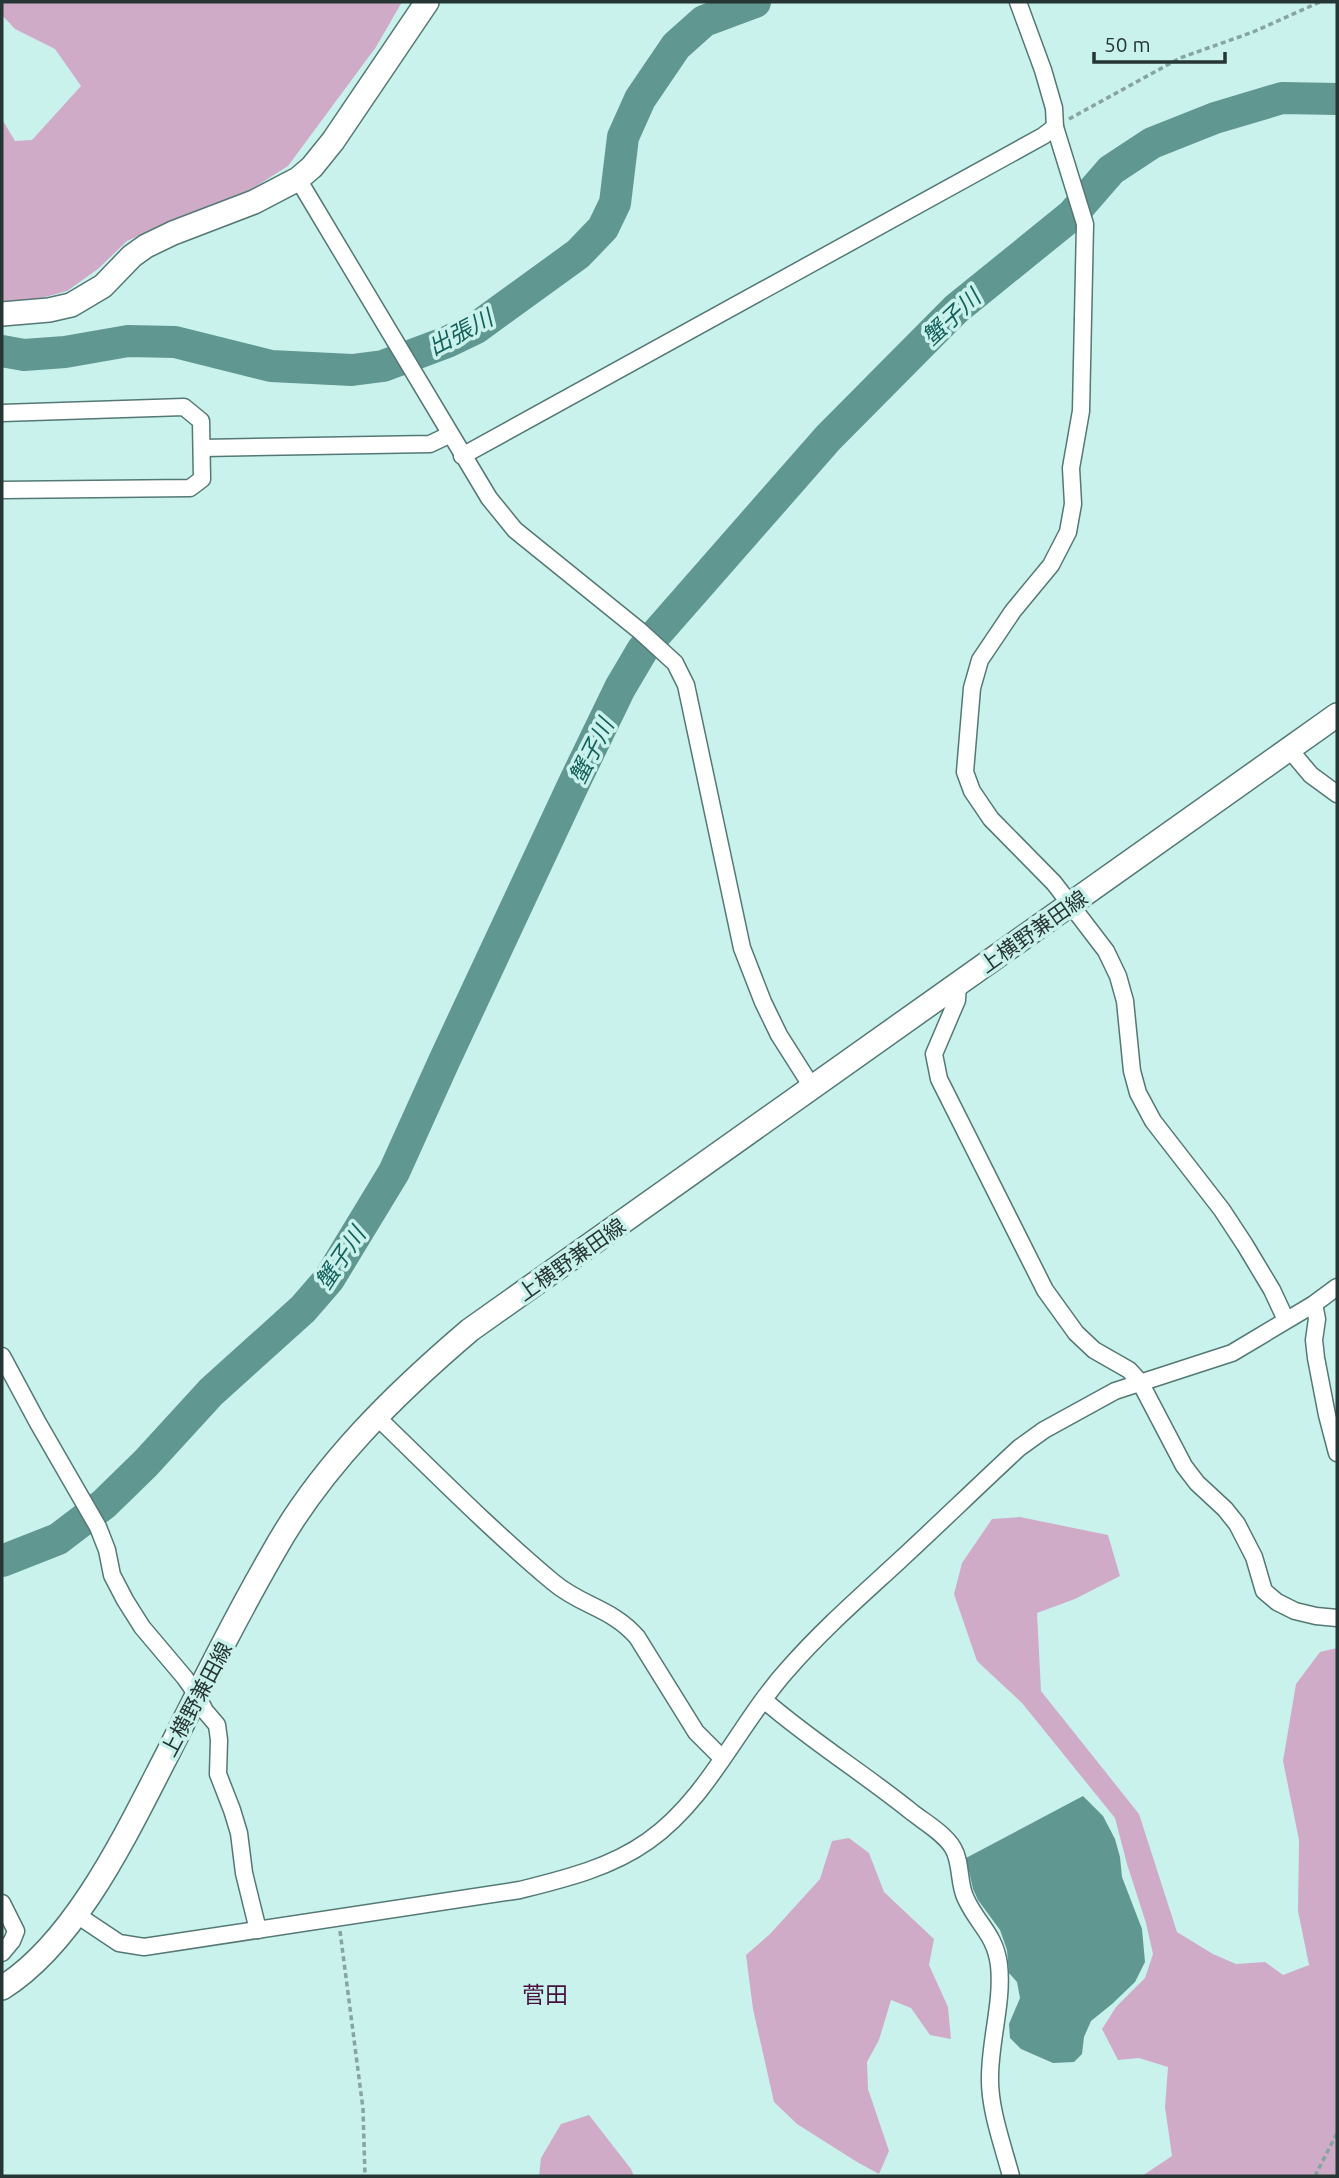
<svg xmlns="http://www.w3.org/2000/svg" width="1339" height="2178" viewBox="0 0 1339 2178" font-family="Ubuntu,'Noto Sans JP',sans-serif">
	<style>
		.forest { fill: #d0abc8 }
		.water { fill: #609791 }
		.lines { fill: none; stroke-linecap: round; stroke-linejoin: round }
		.river { stroke: #609791; stroke-width: 32 }
		.minor-casing { stroke: #547874; stroke-width: 19 }
		.secondary-casing { stroke: #547874; stroke-width: 26 }
		.path { stroke: #86a4a0; stroke-width: 3.5; stroke-dasharray: 5 3.5; stroke-linecap: butt }
		.minor { stroke: #fff; stroke-width: 16 }
		.secondary { stroke: #fff; stroke-width: 23 }
		.labels { text-anchor: middle; dominant-baseline: central; stroke-width: 7; stroke-linejoin: round; paint-order: stroke }
		.street-label { font-size: 21px; fill: #263634; stroke: #caf2ed }
		.water-label { font-size: 23px; font-style: italic; fill: #14605b; stroke: #caf2ed }
		.neighbourhood-label { font-size: 23px; fill: #44103e; stroke: #caf2ed }
	</style>
	<rect width="100%" height="100%" fill="#caf2ed"/>
	<!-- forest -->
	<g class="forest">
		<polygon points="2,2 402,2 376,47 288,166 250,190 169,222 127,241 98,269 67,291 16,305 2,304 2,119 15,141 32,140 81,86 55,49 15,29 2,15"/>
		<polygon points="1020,1517 1108,1535 1120,1576 1075,1599 1037,1613 1041,1691 1139,1814 1177,1932 1213,1954 1236,1964 1265,1962 1283,1975 1309,1965 1298,1911 1299,1840 1283,1761 1296,1684 1320,1652 1337,1648 1337,2176 1142,2176 1172,2156 1165,2107 1168,2067 1139,2058 1118,2060 1102,2029 1116,2007 1145,1978 1153,1954 1146,1923 1127,1864 1115,1818 1022,1703 977,1661 954,1594 962,1563 992,1519"/>
		<polygon points="849,1838 869,1853 884,1892 934,1939 929,1965 948,2007 951,2039 930,2035 911,2008 891,2000 879,2040 867,2062 868,2089 889,2151 879,2174 857,2162 797,2124 774,2102 753,2009 746,1955 770,1934 820,1879 832,1841"/>
		<polygon points="589,2115 631,2169 634,2176 539,2176 541,2158 561,2124"/>
	</g>
	<!-- water -->
	<polygon class="water" points="1083,1796 1103,1816 1115,1839 1120,1857 1122,1877 1142,1929 1145,1962 1135,1982 1112,2004 1091,2021 1084,2037 1082,2054 1074,2062 1053,2063 1021,2049 1010,2038 1009,2024 1020,1998 1017,1982 1009,1973 1007,1950 1000,1930 978,1900 973,1889 966,1858"/>
	<g class="lines">
		<!-- river -->
		<g class="river">
			<polyline points="2,351 24,355 65,352 128,341 175,342 271,366 352,370 383,366 447,342 476,328 578,254 603,228 615,203 623,137 640,99 676,46 704,21 755,2"/>
			<polyline points="2,1561 58,1539 104,1504 146,1463 211,1392 303,1309 329,1279 394,1172 445,1059 575,781 620,688 643,649 828,438 956,309 1072,215 1111,170 1152,143 1215,118 1282,98 1337,99"/>
		</g>
		<!-- minor casing -->
		<g class="minor-casing">
			<g id="minor">
				<polyline points="1018,2 1043,70 1054,108 1055,127 1085,224 1081,411 1071,468 1073,504 1068,532 1051,565 1013,611 980,660 972,688 965,772 972,791 991,819 1054,883 1106,951 1118,976 1125,1001 1132,1071 1138,1093 1153,1121 1222,1210 1245,1245 1272,1290 1286,1320"/>
				<polyline points="298,179 489,498 515,530 640,631 675,663 686,685 742,948 763,1002 779,1035 812,1087"/>
				<polyline points="2,413 184,407 201,421 202,479 190,488 2,490"/>
				<polyline points="203,448 430,444 449,435"/>
				<polyline points="462,456 1043,136 1055,127"/>
				<polyline points="1289,749 1311,775 1337,794"/>
				<polyline points="958,983 957,1000 934,1054 939,1079 1045,1290 1076,1333 1094,1350 1129,1370 1140,1382 1184,1466 1197,1483 1225,1509 1237,1524 1254,1557 1264,1591 1277,1602 1295,1611 1316,1616 1337,1618"/>
				<polyline points="1314,1304 1317,1319 1314,1340 1316,1358 1327,1415 1337,1453"/>
				<polyline points="2,1356 38,1423 98,1527 107,1550 112,1575 125,1600 142,1627 185,1678 197,1695 205,1711 217,1725 219,1740 218,1774 232,1810 239,1833 244,1873 258,1930"/>
				<path d="M377 1417C435 1473 492 1531 553 1582 581 1606 612 1608 637 1637L696 1732 722 1758"/>
				<path d="M764 1700C811 1741 865 1774 913 1813 926 1823 945 1834 953 1848 962 1863 958 1884 966 1899 978 1925 995 1934 999 1965 1003 2002 990 2040 990 2077 989 2108 1003 2146 1011 2176"/>
				<polyline points="2,1903 16,1931 12,1941 2,1953"/>
				<path d="M77 1915 119 1943 144 1947 520 1890C564 1879 610 1868 648 1841 709 1798 739 1723 788 1669 822 1630 861 1596 899 1561 939 1524 978 1486 1019 1448L1044 1430 1115 1391 1232 1353 1314 1304 1337 1287"/>
			</g>
		</g>
		<!-- secondary casing -->
		<g class="secondary-casing">
			<g id="secondary">
				<polyline points="2,314 49,310 71,305 103,286 132,256 146,246 173,233 254,202 298,179 312,167 333,141 427,2"/>
				<path d="M2 1988C77 1941 128 1830 168 1753 202 1685 236 1617 274 1551 322 1465 396 1393 470 1330L1337 715"/>
			</g>
		</g>
		<!-- path -->
		<g class="path">
			<polyline points="1069,119 1180,58 1253,32 1320,2"/>
			<polyline points="340,1931 363,2109 365,2176"/>
			<polyline points="1315,2176 1337,2133"/>
		</g>
		<!-- minor -->
		<use href="#minor" class="minor"/>
		<!-- secondary -->
		<use href="#secondary" class="secondary"/>
	</g>
	<g class="labels">
		<!-- street labels -->
		<g class="street-label">
			<text transform="translate(1033 931) rotate(-35)">上横野兼田線</text>
			<text transform="translate(571 1259) rotate(-35)">上横野兼田線</text>
			<text transform="translate(196 1699) rotate(-62)">上横野兼田線</text>
		</g>
		<!-- water labels -->
		<g class="water-label">
			<text transform="translate(951 317) rotate(-43)">蟹子川</text>
			<text transform="translate(460 332) rotate(-28)">出張川</text>
			<text transform="translate(591 751) rotate(-63)">蟹子川</text>
			<text transform="translate(340 1258) rotate(-56)">蟹子川</text>
		</g>
		<!-- neighbourhood labels -->
		<g class="neighbourhood-label">
			<text x="545" y="1994">菅田</text>
		</g>
	</g>
	<!-- border -->
	<rect width="1339" height="2178" fill="none" stroke="#263634" stroke-width="7"/>
	<!-- scale -->
	<path d="M1094 52v10h131v-10" fill="none" stroke="#263634" stroke-width="3.5"/>
	<text x="1104" y="52" font-size="21" fill="#263634" stroke="#caf2ed" stroke-width="5" paint-order="stroke">50 m</text>
</svg>
